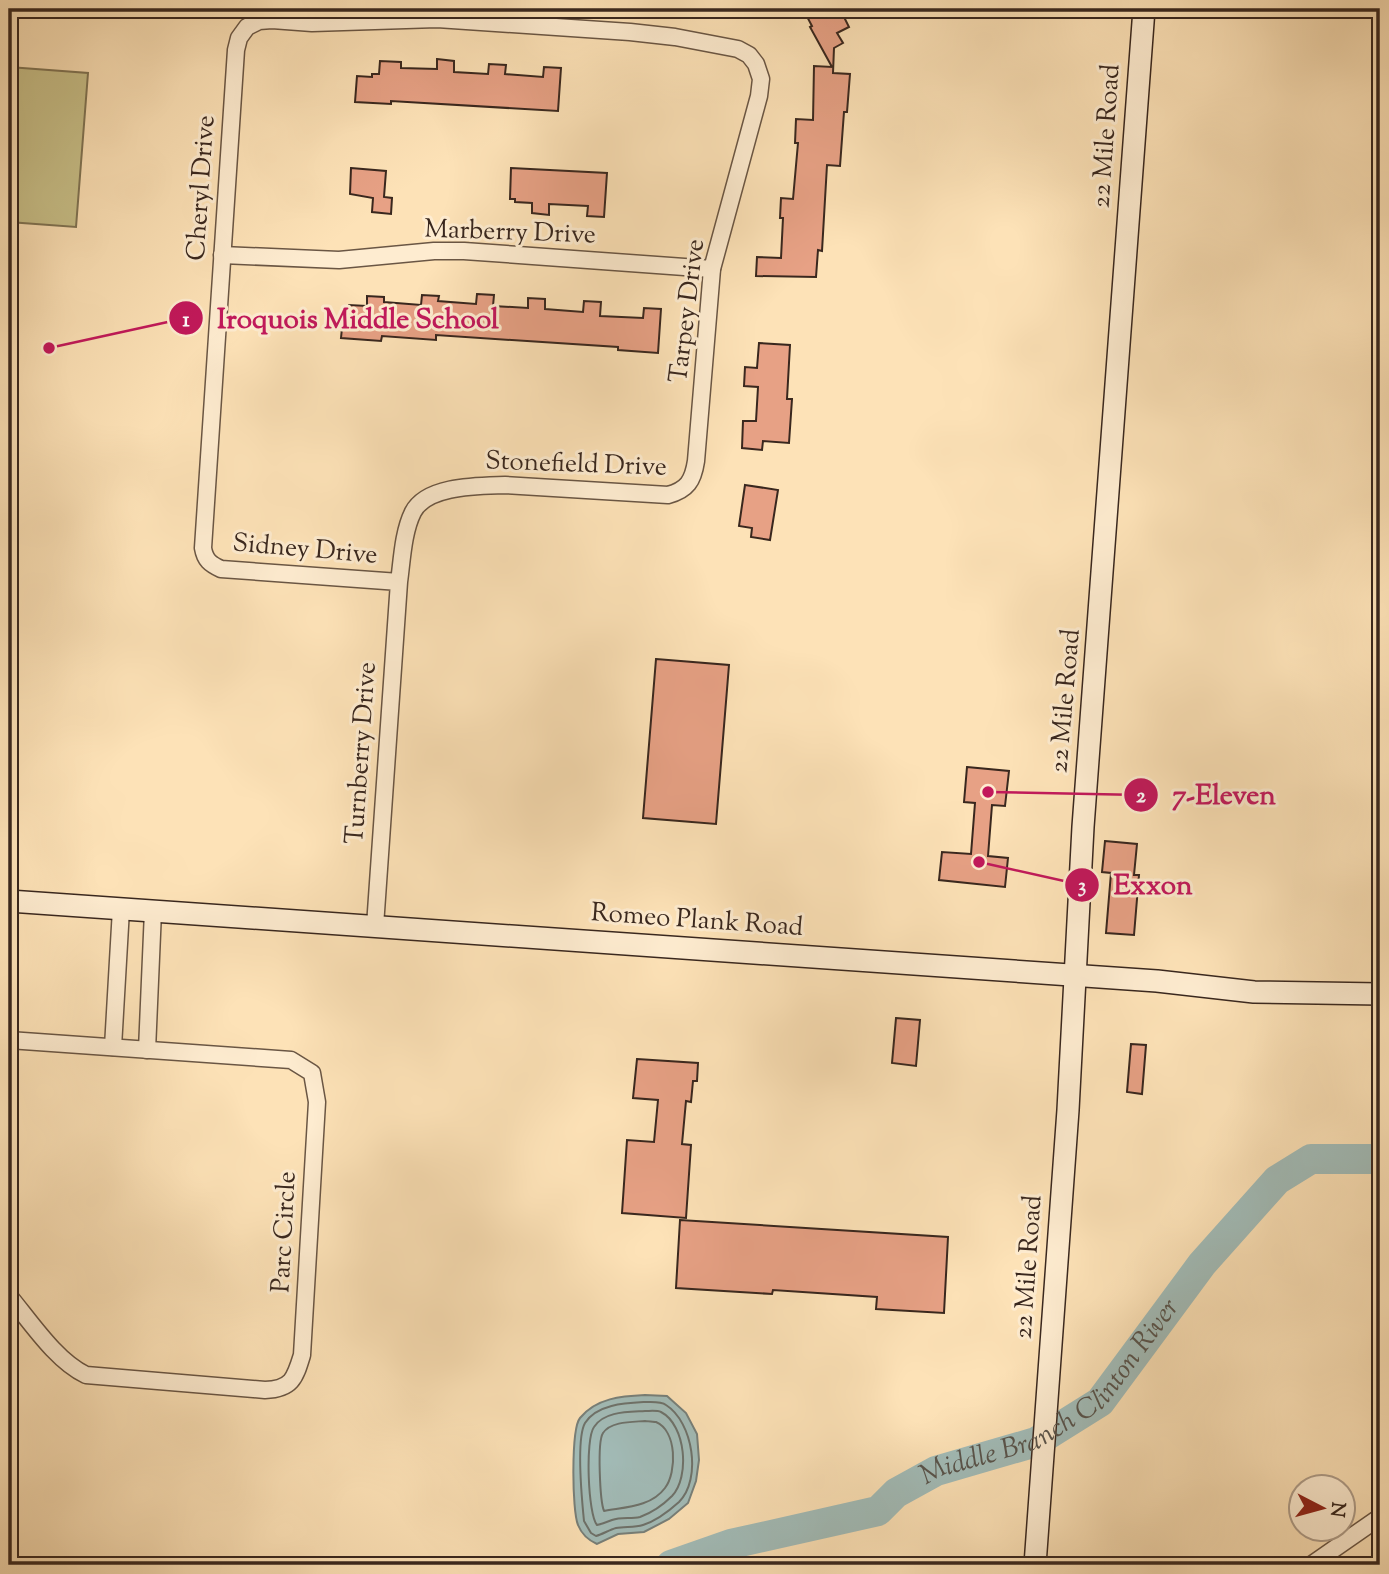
<svg xmlns="http://www.w3.org/2000/svg" width="1389" height="1574" viewBox="0 0 1389 1574" font-family="'Sorts Mill Goudy',serif">
	<style>
		.green { fill: #c8c089; stroke: #807454; stroke-width: 2 }
		.water { fill: #a2bcb8; stroke: #78807a; stroke-width: 2 }
		.lines { fill: none; stroke-linecap: round; stroke-linejoin: round }
		.shore { stroke: #6e726b; stroke-width: 2 }
		.river { stroke: #a2bcb8; stroke-width: 30 }
		.building { fill: #e7a185; stroke: #39271e; stroke-width: 2 }
		.street-casing { stroke: #6a5644; stroke-width: 19 }
		.secondary-casing { stroke: #39271e; stroke-width: 24 }
		.street { stroke: #feecd0; stroke-width: 16 }
		.secondary { stroke: #feecd0; stroke-width: 21 }
		.labels { text-anchor: middle; dominant-baseline: central; stroke-width: 6; stroke-linejoin: round; paint-order: stroke }
		.street-label { font-size: 26px; fill: #39271e; stroke: #feecd0 }
		.water-label { font-size: 28px; font-style: italic; fill: #58544c; stroke: #feecd0 }
		.leader { fill: none; stroke: #c2185b; stroke-width: 2.5 }
		.callout-dot { fill: #c2185b; stroke: #feecd0; stroke-width: 2.5 }
		.mark-label { font-size: 21px; text-anchor: middle; font-weight: bold; fill: #fff }
		.callout-label { font-size: 28px; text-anchor: middle; font-weight: bold; fill: #c2185b; stroke: #feecd0; stroke-width: 6; stroke-linejoin: round; paint-order: stroke }
	</style>
	<rect width="100%" height="100%" fill="#fde2b7"/>
	<filter id="stains"><feTurbulence type="fractalNoise" baseFrequency=".00286" numOctaves="4"/><feColorMatrix values="0 0 0 0 .2 0 0 0 0 .09 0 0 0 0 .02 0 0 0 .5 -.17"/></filter>
	<radialGradient id="worn" r=".72"><stop offset=".6" stop-color="#630" stop-opacity="0"/><stop offset="1" stop-color="#630" stop-opacity=".3"/></radialGradient>
	<!-- green -->
	<polygon class="green" points="9,67 88,73 76,227 9,222"/>
	<!-- water -->
	<path class="water" d="M645 1395 667 1396 686 1413 697 1434 699 1460 696 1481 688 1503 669 1519 644 1532 618 1534 597 1544C588 1540 582 1535 578 1525 572 1511 571 1429 580 1418 596 1398 622 1396 645 1395Z"/>
	<g class="lines">
		<!-- shore -->
		<g class="shore">
			<path d="M645 1402C652 1402 661 1401 666 1405 693 1422 702 1479 679 1502 669 1511 656 1521 643 1525 634 1528 624 1526 616 1528 609 1530 603 1534 596 1536L591 1533 584 1521C582 1501 576 1439 585 1423 597 1404 626 1403 645 1402Z"/>
			<path d="M645 1411C650 1411 657 1410 661 1412 686 1425 690 1477 672 1496 664 1504 651 1513 640 1517 631 1519 621 1517 612 1520 607 1522 602 1524 597 1525 588 1515 585 1439 594 1427 604 1411 629 1412 645 1411Z"/>
			<path d="M645 1421C646 1421 655 1422 656 1422 677 1431 677 1472 665 1488 651 1507 625 1507 604 1511 600 1501 597 1442 603 1433 611 1421 633 1422 645 1421Z"/>
		</g>
		<!-- river -->
		<path class="river" id="s1" d="M671 1565 731 1544 878 1511 896 1493 936 1471 1036 1442 1100 1402 1202 1264 1277 1180 1311 1159H1380"/>
	</g>
	<!-- building -->
	<g class="building">
		<polygon points="803,9 840,9 849,27 837,33 843,43 834,48 833,73 850,74 847,112 844,112 840,166 827,165 822,251 818,250 816,277 756,276 757,257 781,258 783,218 780,218 781,198 793,199 798,143 795,143 796,119 813,120 814,66 832,67 810,27 812,26"/>
		<polygon points="437,59 454,61 454,72 488,74 489,64 506,65 505,74 543,77 544,67 561,68 558,111 391,101 391,104 355,102 357,76 372,77 372,74 379,74 380,61 401,62 401,68 437,69"/>
		<polygon points="351,168 386,171 384,197 392,198 391,214 372,212 373,198 350,194"/>
		<polygon points="511,168 607,173 604,217 587,216 588,206 549,204 549,215 532,213 532,203 515,202 515,199 510,199"/>
		<polygon points="477,294 494,295 493,306 528,308 528,298 545,299 545,309 583,312 584,301 601,302 600,316 643,318 644,308 661,309 658,353 618,350 618,347 436,335 436,340 382,336 381,341 341,338 344,308 349,309 349,305 367,306 367,296 384,297 384,302 421,305 422,295 439,296 438,301 476,304"/>
		<polygon points="759,343 790,345 787,399 792,399 789,443 763,441 762,450 742,448 743,421 756,421 758,387 744,386 745,367 757,368"/>
		<polygon points="745,485 778,490 770,540 751,537 752,528 739,526"/>
		<polygon points="656,659 729,665 716,824 643,818"/>
		<polygon points="967,767 1009,771 1005,806 992,805 988,856 1008,858 1005,887 939,880 942,852 971,854 975,803 964,802"/>
		<polygon points="1105,841 1137,844 1134,875 1139,875 1134,935 1106,933 1111,873 1102,872"/>
		<polygon points="896,1018 920,1020 916,1066 892,1063"/>
		<polygon points="1131,1044 1146,1045 1142,1094 1127,1092"/>
		<polygon points="637,1059 698,1063 697,1081 693,1081 691,1102 686,1101 682,1144 691,1145 686,1218 622,1213 627,1140 654,1142 658,1100 633,1098"/>
		<polygon points="680,1220 948,1237 944,1313 876,1309 877,1297 773,1290 772,1294 676,1288"/>
	</g>
	<g class="lines">
		<!-- street casing -->
		<g class="street-casing">
			<g id="street">
				<polyline points="222,255 339,260 434,251 464,251 712,269"/>
				<path d="M375 926 399 582C402 560 403 532 413 512 427 485 479 486 505 485L668 495C687 490 693 481 696 461L712 269 759 96 761 79 756 64 749 55 738 49 675 37 630 32 437 19 312 23 272 20 259 21 247 27 239 38 236 50 203 548C205 560 210 564 221 569L399 582"/>
				<path d="M9 1040 291 1060 312 1073 317 1102 302 1355C295 1378 292 1389 265 1390L86 1375C56 1361 30 1321 9 1296"/>
				<polyline points="113,1047 121,909"/>
				<polyline points="147,1050 153,911"/>
				<polyline points="1311,1565 1380,1517"/>
			</g>
		</g>
		<!-- secondary casing -->
		<g class="secondary-casing">
			<g id="secondary">
				<polyline points="9,901 1157,981 1254,992 1380,994"/>
				<polyline points="1035,1565 1068,1110 1083,827 1144,9"/>
			</g>
		</g>
		<!-- street -->
		<use href="#street" class="street"/>
		<!-- secondary -->
		<use href="#secondary" class="secondary"/>
	</g>
	<g class="labels">
		<!-- street labels -->
		<g class="street-label">
			<text transform="translate(1107 136) rotate(-86)">22 Mile Road</text>
			<text transform="translate(202 188) rotate(-86)">Cheryl Drive</text>
			<text transform="translate(510 233) rotate(2)">Marberry Drive</text>
			<text transform="translate(688 311) rotate(-83)">Tarpey Drive</text>
			<text transform="translate(576 465) rotate(2)">Stonefield Drive</text>
			<text transform="translate(305 550) rotate(5)">Sidney Drive</text>
			<text transform="translate(1066 701) rotate(-85)">22 Mile Road</text>
			<text transform="translate(362 753) rotate(-86)">Turnberry Drive</text>
			<text transform="translate(697 921) rotate(4)">Romeo Plank Road</text>
			<text transform="translate(285 1232) rotate(-87)">Parc Circle</text>
			<text transform="translate(1029 1267) rotate(-86)">22 Mile Road</text>
		</g>
		<!-- water labels -->
		<g class="water-label">
			<text stroke="none"><textPath href="#s1" startOffset="429">Middle Branch Clinton River</textPath></text>
		</g>
	</g>
	<!-- callouts -->
	<path class="leader" d="M49 348L186 318M988 792L1141 795M979 862L1082 885"/>
	<g class="callout-dot">
		<circle cx="49" cy="348" r="7"/>
		<circle cx="988" cy="792" r="7"/>
		<circle cx="979" cy="862" r="7"/>
		<circle cx="186" cy="318" r="18"/>
		<circle cx="1141" cy="795" r="18"/>
		<circle cx="1082" cy="885" r="18"/>
	</g>
	<g class="mark-label">
		<text x="186" y="326">1</text>
		<text x="1141" y="802">2</text>
		<text x="1082" y="892">3</text>
	</g>
	<g class="callout-label">
		<text x="358" y="328">Iroquois Middle School</text>
		<text x="1224" y="804">7-Eleven</text>
		<text x="1153" y="894">Exxon</text>
	</g>
	<!-- margin -->
	<rect width="1389" height="1574" fill="none" stroke="#fde2b7" stroke-width="35"/>
	<rect x="10" y="10" width="1368" height="1553" fill="none" stroke="#39271e" stroke-width="3.5"/>
	<rect x="18" y="18" width="1354" height="1539" fill="none" stroke="#39271e" stroke-width="2"/>
	<!-- north arrow -->
	<g transform="translate(1322 1508) rotate(96)"><circle r="33" fill="#feecd0" stroke="#af9d89" stroke-width="2"/>
	<path d="M0-5L12 26L0 18L-12 26Z" fill="#8f2418"/>
	<text y="-10" font-size="19" font-weight="bold" text-anchor="middle" fill="#39271e">N</text>
	</g>
	<rect width="100%" height="100%" filter="url(#stains)"/>
	<rect width="100%" height="100%" fill="url(#worn)"/>
</svg>
